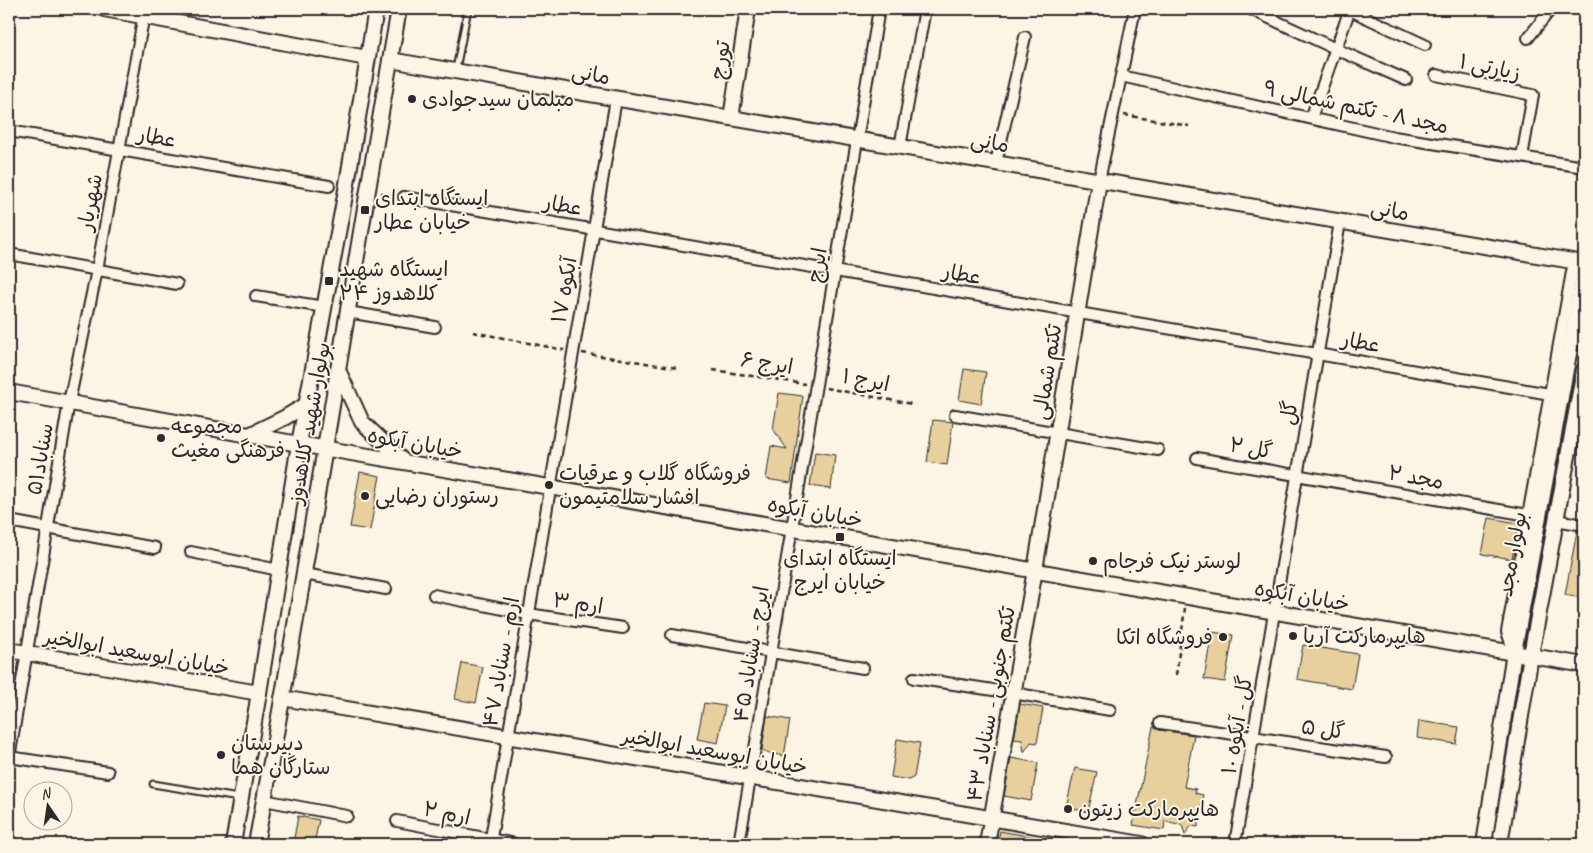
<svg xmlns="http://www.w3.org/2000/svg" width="1593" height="853" viewBox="0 0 1593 853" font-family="Caveat,'Playpen Sans Arabic',sans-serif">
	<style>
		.building { fill: #e8d09e; stroke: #2b2b2b }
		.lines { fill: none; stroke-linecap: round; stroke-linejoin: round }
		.lane-casing { stroke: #2b2b2b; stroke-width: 9 }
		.street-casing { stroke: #2b2b2b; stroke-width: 14 }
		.secondary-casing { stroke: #2b2b2b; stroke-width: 18 }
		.path { stroke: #2b2b2b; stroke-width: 2.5; stroke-dasharray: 5 4; stroke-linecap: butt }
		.lane { stroke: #fcf5e5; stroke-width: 5 }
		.street { stroke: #fcf5e5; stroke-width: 10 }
		.secondary { stroke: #fcf5e5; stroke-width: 14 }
		.poi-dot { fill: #2b2b2b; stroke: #fcf5e5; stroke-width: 2 }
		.labels { text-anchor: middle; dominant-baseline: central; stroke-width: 4; stroke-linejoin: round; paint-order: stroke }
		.street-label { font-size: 21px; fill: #2b2b2b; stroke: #fcf5e5 }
		.poi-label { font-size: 21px; fill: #2b2b2b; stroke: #fcf5e5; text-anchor: start }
	</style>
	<rect width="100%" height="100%" fill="#fcf5e5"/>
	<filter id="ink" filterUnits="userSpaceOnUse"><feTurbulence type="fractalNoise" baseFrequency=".02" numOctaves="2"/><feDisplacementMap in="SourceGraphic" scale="10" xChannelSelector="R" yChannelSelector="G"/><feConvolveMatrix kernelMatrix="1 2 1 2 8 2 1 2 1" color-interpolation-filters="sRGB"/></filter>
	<g filter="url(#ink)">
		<!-- building -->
		<g class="building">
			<polygon points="964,369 986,372 981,404 959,400"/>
			<polygon points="779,393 803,396 791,483 766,479 771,446 787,449 773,429"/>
			<polygon points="933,420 953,422 947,465 927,462"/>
			<polygon points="815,452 835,455 831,489 810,486"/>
			<polygon points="360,472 380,476 370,530 350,527"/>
			<polygon points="1489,518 1518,523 1512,559 1482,554"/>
			<polygon points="1577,531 1584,532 1584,582 1581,598 1565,595"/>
			<polygon points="1212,632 1233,635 1225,682 1204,679"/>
			<polygon points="1303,645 1358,654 1352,689 1297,679"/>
			<polygon points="462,663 483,667 476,703 455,699"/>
			<polygon points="704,703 725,706 718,743 697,739"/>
			<polygon points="1020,704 1043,708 1037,743 1031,742 1024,752 1022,740 1014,739"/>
			<polygon points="767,716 790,720 784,756 764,752 762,749"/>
			<polygon points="1419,721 1459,727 1456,744 1417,738"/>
			<polygon points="1153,727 1159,730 1194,735 1184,787 1196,789 1195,793 1203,795 1198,827 1191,826 1185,835 1182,825 1165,821 1164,830 1133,825"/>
			<polygon points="897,739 920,743 914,777 909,780 891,777"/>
			<polygon points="1011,758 1038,763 1031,801 1004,796"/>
			<polygon points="1075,768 1097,772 1088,812 1066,807"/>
			<polygon points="298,816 319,820 314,844 293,844"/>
			<polygon points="1000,831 1044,839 1044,844 997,844"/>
		</g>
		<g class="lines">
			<!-- lane casing -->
			<g class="lane-casing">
				<g id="lane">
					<polyline points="456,69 468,9"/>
					<polyline points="153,784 239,798"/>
				</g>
			</g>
			<!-- street casing -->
			<g class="street-casing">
				<g id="street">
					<polyline points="1250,9 1336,49 1406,80"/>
					<polyline points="1350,10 1425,45"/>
					<polyline points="1528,38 1551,9"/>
					<polyline points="1436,75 1533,95 1522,157"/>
					<polyline points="1121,76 1394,137 1584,167"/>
					<polyline points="1311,118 1350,9"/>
					<polyline points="9,131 329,186"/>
					<polyline points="900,147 925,9"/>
					<polyline points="996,163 1025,37"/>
					<polyline points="1099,181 1135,9"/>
					<polyline points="404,197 1550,394"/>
					<polyline points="9,254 177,284"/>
					<polyline points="256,296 324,307"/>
					<polyline points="348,312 435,327"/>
					<polyline points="955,415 1158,450"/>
					<polyline points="1197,458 1528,515"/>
					<polyline points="1556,520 1584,525"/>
					<polyline points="9,521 155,548"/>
					<polyline points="191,552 279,570"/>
					<polyline points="304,574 386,589"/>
					<polyline points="434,595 528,614 623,628"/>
					<polyline points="672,635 863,668"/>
					<polyline points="1514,651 1507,632 1574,261"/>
					<polyline points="914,678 1013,693 1110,710"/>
					<polyline points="1160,723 1386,757"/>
					<polyline points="9,757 108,772"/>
					<polyline points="9,758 69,402 97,270 145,9"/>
					<polyline points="264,800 347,816"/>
					<polyline points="397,821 515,844"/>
					<polyline points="490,844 616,99"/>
					<polyline points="739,844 879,9"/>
					<polyline points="1235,844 1340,222"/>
				</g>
			</g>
			<!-- secondary casing -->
			<g class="secondary-casing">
				<g id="secondary">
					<polyline points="104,9 367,58"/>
					<polyline points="390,60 1584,263"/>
					<polyline points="731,118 748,9"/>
					<polyline points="338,370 362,422 403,461"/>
					<polyline points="9,392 299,444 1584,665"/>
					<polyline points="249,435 284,418 306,405"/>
					<polyline points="9,650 259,693"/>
					<polyline points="282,698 1142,844"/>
					<polyline points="233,844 259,693 299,444 346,190 376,9"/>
					<path d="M256 844C308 566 350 287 399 9"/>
					<polyline points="987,844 1035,570 1099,181"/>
					<polyline points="1484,844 1514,652 1584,272"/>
					<polyline points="1500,844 1531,655 1584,370"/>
				</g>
			</g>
			<!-- path -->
			<g class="path">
				<polyline points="1124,115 1189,126"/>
				<polyline points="381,193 395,196"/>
				<polyline points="473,332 564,350"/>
				<polyline points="582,353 678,368"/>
				<polyline points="713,370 805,384"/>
				<polyline points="826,388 912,404"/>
				<polyline points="1176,675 1185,608"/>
			</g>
			<!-- lane -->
			<use href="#lane" class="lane"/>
			<!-- street -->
			<use href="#street" class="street"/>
			<!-- secondary -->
			<use href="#secondary" class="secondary"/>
		</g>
	</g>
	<!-- markers -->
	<g class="poi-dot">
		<circle cx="412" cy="99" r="5"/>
		<rect x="360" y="205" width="10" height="10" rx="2.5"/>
		<rect x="324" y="276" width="10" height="10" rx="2.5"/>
		<circle cx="161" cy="438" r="5"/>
		<circle cx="549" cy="485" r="5"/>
		<circle cx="365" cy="496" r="5"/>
		<rect x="835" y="532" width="10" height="10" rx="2.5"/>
		<circle cx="1093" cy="561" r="5"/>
		<circle cx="1293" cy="636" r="5"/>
		<circle cx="1223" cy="637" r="5"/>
		<circle cx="221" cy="755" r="5"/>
		<circle cx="1068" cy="809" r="5"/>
	</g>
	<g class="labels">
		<!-- street labels -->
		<g class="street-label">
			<text transform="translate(720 60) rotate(-81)">تورج</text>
			<text transform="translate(1490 67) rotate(12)">زیارتی ۱</text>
			<text transform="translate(591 74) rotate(10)">مانی</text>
			<text transform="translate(1356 107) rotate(12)">مجد ۸ - تکتم شمالی ۹</text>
			<text transform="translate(157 137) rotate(10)">عطار</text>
			<text transform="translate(990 142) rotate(10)">مانی</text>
			<text transform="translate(90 202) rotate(-79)">شهریار</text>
			<text transform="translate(563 205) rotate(10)">عطار</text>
			<text transform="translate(1390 210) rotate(10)">مانی</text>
			<text transform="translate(817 265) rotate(-80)">ایرج</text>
			<text transform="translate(962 274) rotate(10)">عطار</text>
			<text transform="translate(564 290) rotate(-80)">آبکوه ۱۷</text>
			<text transform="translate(1361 342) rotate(10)">عطار</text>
			<text transform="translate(767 363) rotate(9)">ایرج ۶</text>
			<text transform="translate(1047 372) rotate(-81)">تکتم شمالی</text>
			<text transform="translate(866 380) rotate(11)">ایرج ۱</text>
			<text transform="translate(1289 413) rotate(-81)">گل</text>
			<text transform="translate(309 423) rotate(-80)">بولوار شهید کلاهدوز</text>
			<text transform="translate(415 443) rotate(10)">خیابان آبکوه</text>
			<text transform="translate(1251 448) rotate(10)">گل ۲</text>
			<text transform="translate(40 459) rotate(-80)">سناباد۵۱</text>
			<text transform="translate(1416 477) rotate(10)">مجد ۲</text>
			<text transform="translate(815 512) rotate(10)">خیابان آبکوه</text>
			<text transform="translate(1512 554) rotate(-80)">بولوار مجد</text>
			<text transform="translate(1302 596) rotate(10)">خیابان آبکوه</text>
			<text transform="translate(578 603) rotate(8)">ارم ۳</text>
			<text transform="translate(137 652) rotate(10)">خیابان ابوسعید ابوالخیر</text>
			<text transform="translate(751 654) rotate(-81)">ایرج - سناباد ۴۵</text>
			<text transform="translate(501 662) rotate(-80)">ارم - سناباد ۴۷</text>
			<text transform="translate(991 704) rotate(-80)">تکتم جنوبی - سناباد ۴۳</text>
			<text transform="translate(1237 725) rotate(-80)">گل - آبکوه ۱۰</text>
			<text transform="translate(1323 729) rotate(8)">گل ۵</text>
			<text transform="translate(715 751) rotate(10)">خیابان ابوسعید ابوالخیر</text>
			<text transform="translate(447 813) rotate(12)">ارم ۲</text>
		</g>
		<!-- poi labels -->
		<g class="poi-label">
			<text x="422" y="99">مبلمان سیدجوادی</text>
			<text x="375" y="198">ایستگاه ابتدای<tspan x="375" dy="24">خیابان عطار</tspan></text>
			<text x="339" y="269">ایستگاه شهید<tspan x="339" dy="24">کلاهدوز ۲۴</tspan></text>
			<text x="171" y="426">مجموعه<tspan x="171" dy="24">فرهنگی مغیث</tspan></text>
			<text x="559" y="473">فروشگاه گلاب و عرقیات<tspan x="559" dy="24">افشار سلامتیمون</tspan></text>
			<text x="375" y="496">رستوران رضایی</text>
			<text x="840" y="558" text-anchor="middle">ایستگاه ابتدای<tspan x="840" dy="24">خیابان ایرج</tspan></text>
			<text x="1103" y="561">لوستر نیک فرجام</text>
			<text x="1303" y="636">هایپرمارکت آریا</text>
			<text x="1213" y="637" text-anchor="end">فروشگاه اتکا</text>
			<text x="231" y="743">دبیرستان<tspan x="231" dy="24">ستارگان هما</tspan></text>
			<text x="1078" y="809">هایپرمارکت زیتون</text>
		</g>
	</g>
	<!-- margin -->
	<rect width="1593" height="853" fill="none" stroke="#fcf5e5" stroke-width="30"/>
	<rect x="15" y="15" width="1563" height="823" fill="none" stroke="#2b2b2b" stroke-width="2" filter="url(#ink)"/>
	<!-- north arrow -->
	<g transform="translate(48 806) rotate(347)"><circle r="24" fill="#fcf5e5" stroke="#a8a49b"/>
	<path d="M0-4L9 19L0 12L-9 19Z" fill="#2b2b2b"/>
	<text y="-8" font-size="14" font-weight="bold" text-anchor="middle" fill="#2b2b2b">N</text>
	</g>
</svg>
